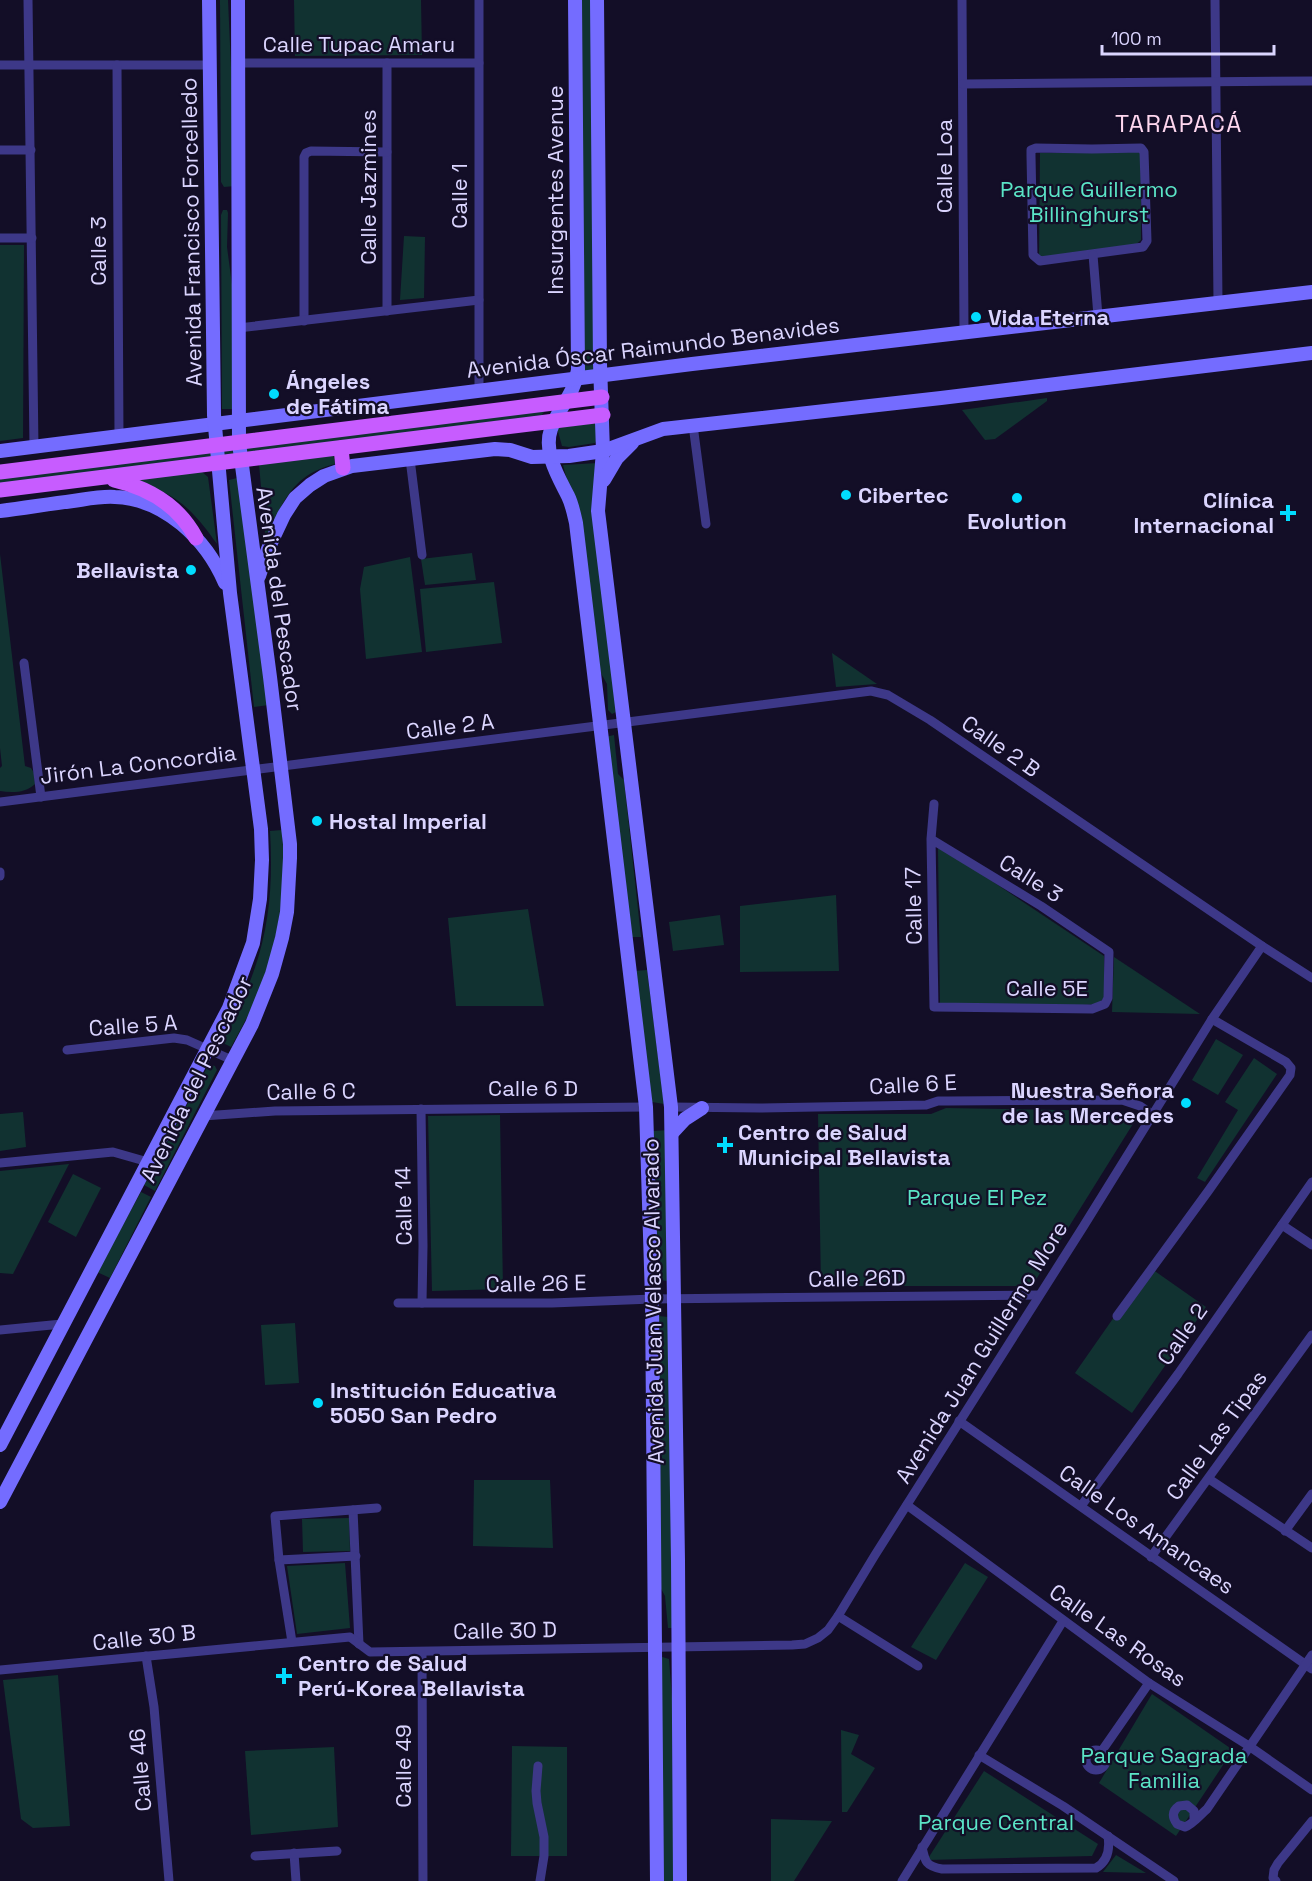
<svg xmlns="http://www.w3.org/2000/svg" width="1312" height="1881" viewBox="0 0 1312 1881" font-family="'Space Grotesk',sans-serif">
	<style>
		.green { fill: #113231 }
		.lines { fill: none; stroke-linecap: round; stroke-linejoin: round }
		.minor { stroke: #3d3888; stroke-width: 9 }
		.secondary { stroke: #746cff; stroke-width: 14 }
		.primary { stroke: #c75cff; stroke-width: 15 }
		.poi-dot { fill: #01ddff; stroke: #130e27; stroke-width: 2 }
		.labels { text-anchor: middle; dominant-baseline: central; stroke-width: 4.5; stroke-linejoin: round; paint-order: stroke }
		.street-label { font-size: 22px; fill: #dbd5ff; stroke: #130e27 }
		.park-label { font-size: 22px; fill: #5be5c7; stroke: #130e27 }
		.poi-label { font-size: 22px; font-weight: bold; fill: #dbd5ff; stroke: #130e27; text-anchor: start }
		.neighbourhood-label { font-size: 24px; letter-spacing: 1.5px; fill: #ffd7ef; stroke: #130e27 }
	</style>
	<rect width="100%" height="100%" fill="#130e27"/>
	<!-- green -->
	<g class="green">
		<polygon points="220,0 228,0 236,180 235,186 224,187 221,182"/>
		<polygon points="294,0 421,0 422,55 295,56"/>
		<polygon points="582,0 592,0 594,372 583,373"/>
		<polygon points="1138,152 1141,154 1141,240 1133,247 1039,258 1040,153"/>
		<polygon points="223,210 227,210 228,213 227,247 233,292 233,409 222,409 221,215"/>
		<polygon points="404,236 425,237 424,298 400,300"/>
		<polygon points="0,245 24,245 23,438 0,441"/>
		<polygon points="1047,398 1047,401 995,439 985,440 962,410"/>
		<polygon points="548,406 542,415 0,485 0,474"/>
		<polygon points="596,423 600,435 595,443 569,447 562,446 557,428"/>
		<path d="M333 453 335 464C290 475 280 506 266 544L259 464Z"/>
		<polygon points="598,463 616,712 612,714 608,710 607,684 597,666 567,480 563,465"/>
		<path d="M202 472 208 477 217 544C202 523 187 503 163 492 153 487 142 484 132 479Z"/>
		<polygon points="241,477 269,705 254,707 229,480"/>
		<polygon points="472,553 476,580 425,585 421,559"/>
		<path d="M0 554 25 766 31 768 34 773 35 784C26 793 12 793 0 791V768L2 766 0 748Z"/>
		<polygon points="410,557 422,652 366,659 360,589 364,567"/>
		<polygon points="494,582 502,643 426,652 420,589"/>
		<polygon points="832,653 877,684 836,687"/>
		<polygon points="614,735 618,774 624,780 641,937 632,937 605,737"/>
		<path d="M282 830C287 886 279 945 256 998 249 1014 240 1031 231 1047L221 1042C232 1020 244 999 252 976 270 928 273 881 270 831Z"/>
		<polygon points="941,847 1104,956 1104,998 1098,1004 1083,1005 940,1006 938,849"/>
		<polygon points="836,895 839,971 740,972 740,906"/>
		<polygon points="528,909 544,1006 456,1006 448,918"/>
		<polygon points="720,915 724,945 673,951 669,922"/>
		<polygon points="1114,957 1200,1014 1112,1012"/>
		<polygon points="647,970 664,1104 652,1102 634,971"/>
		<polygon points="1216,1039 1243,1055 1218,1095 1192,1080"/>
		<polygon points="1254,1058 1277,1074 1205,1182 1197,1178 1238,1110 1225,1102"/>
		<polygon points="209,1064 215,1066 217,1070 155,1191 144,1185"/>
		<polygon points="946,1108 1121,1111 1136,1119 1032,1286 821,1286 818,1114 931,1114"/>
		<polygon points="23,1112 26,1147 0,1151 0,1114"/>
		<polygon points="500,1115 503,1289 432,1291 428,1116"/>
		<polygon points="669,1130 668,1281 656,1280 653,1131"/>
		<polygon points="69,1164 13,1274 0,1273 0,1171"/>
		<polygon points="73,1174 101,1188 76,1237 48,1222"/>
		<polygon points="141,1192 151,1197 110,1278 97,1272"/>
		<polygon points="1149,1267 1206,1307 1132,1413 1075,1373"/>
		<polygon points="658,1316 669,1317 673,1628 668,1628 665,1596 659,1585"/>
		<polygon points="295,1323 299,1383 265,1385 261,1325"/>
		<polygon points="474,1480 550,1480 553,1548 473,1546"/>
		<polygon points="349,1518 350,1551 303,1552 302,1519"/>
		<polygon points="345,1563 350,1628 297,1634 287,1566"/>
		<polygon points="965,1563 988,1577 936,1660 911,1647"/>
		<polygon points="659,1656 669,1659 672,1698 674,1881 661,1881"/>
		<polygon points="58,1675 70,1826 33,1828 21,1819 3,1680"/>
		<polygon points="1152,1694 1233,1750 1176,1836 1099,1783"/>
		<polygon points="841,1730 859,1735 851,1754 875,1768 847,1812 842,1812"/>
		<polygon points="512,1746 567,1747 567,1856 511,1856"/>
		<polygon points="334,1747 338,1827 251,1835 245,1751"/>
		<polygon points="984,1771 1098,1844 1092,1856 927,1860"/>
		<polygon points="771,1819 832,1821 794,1881 771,1881"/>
		<polygon points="1116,1855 1146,1873 1103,1872"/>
	</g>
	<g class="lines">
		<!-- minor -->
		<g class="minor">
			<polyline points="28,0 34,447"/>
			<polyline points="479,0 479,391"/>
			<polyline points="962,0 964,332"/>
			<polyline points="1215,0 1218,302"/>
			<polyline points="238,63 479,63"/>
			<polyline points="0,65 210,65"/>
			<polyline points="117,65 119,436"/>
			<polyline points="963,84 1312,81"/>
			<polygon points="1036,148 1092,149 1141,148 1144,152 1147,241 1143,247 1040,261 1033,255 1031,156 1031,150"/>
			<polyline points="0,150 31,150"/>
			<polyline points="0,238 32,238"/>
			<polyline points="1093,255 1098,316"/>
			<polyline points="387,311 387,63"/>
			<polyline points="304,321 304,157 306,153 311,151 387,152"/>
			<polyline points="238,328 479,300"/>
			<polyline points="693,425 706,524"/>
			<polyline points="410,459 422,555"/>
			<polyline points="24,663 41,797"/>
			<polyline points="0,802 871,691 888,695 930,720 1262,946 1312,978"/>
			<polyline points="931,839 1041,906 1109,952 1108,998 1105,1004 1092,1009 934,1007 931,839 934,804"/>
			<polyline points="0,872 0,876"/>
			<polyline points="67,1050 174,1038 187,1040 232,1060"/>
			<polyline points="671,1107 760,1108 926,1105 938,1101 948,1101 1122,1100 1140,1106 1153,1115"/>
			<polyline points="421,1109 423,1246 422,1303"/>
			<polyline points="203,1116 275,1111 646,1107"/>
			<polyline points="0,1163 113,1152 148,1162"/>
			<polyline points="1282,1225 1312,1245"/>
			<polyline points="398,1303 552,1303 652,1299 1039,1295"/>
			<polyline points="1117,1316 1209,1190 1290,1075 1291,1068 1286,1062 1212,1019"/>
			<polyline points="0,1330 62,1324"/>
			<polyline points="959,1421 1312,1669"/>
			<polyline points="1209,1479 1312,1548"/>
			<polyline points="907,1505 1149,1683 1249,1746 1312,1790"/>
			<polyline points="1081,1506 1178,1374 1312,1182"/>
			<polyline points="353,1510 359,1644"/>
			<polyline points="1285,1531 1312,1494"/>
			<polyline points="1151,1557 1312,1335"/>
			<polyline points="279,1560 356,1556"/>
			<polyline points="838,1616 918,1666"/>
			<polyline points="292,1642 279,1560 275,1516 377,1508"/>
			<polyline points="422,1652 423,1881"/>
			<polyline points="146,1656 154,1707 169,1881"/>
			<polyline points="0,1670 350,1637 370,1652 792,1645 805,1644 818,1638 828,1630 838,1616 875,1555 1083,1227 1212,1019 1262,946"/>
			<circle cx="1096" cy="1760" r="10"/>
			<polyline points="1101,1752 1149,1683"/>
			<polyline points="979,1755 1063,1806 1174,1881"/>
			<polyline points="538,1766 536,1791 537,1803 544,1837 544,1856 540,1881"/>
			<path d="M1194 1819V1811L1187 1805 1179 1806C1172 1811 1172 1817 1177 1824L1185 1827C1193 1824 1200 1815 1207 1809L1312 1655"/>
			<path d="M922 1847C925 1862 926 1866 942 1869L1096 1868C1108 1861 1110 1849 1108 1836"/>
			<polyline points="294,1853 296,1881"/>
			<polyline points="255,1856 337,1851"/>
			<polyline points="902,1881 1063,1621"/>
			<polyline points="1276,1881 1273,1878 1274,1870 1278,1863 1312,1821"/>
		</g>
		<!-- secondary -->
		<g class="secondary">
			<path d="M575 0 578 370C573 398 559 406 551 429 543 452 558 476 568 496 572 504 574 514 576 523L646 1107 652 1299 657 1881"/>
			<polyline points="597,0 600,364 603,451 598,511 671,1107 678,1560 680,1881"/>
			<polyline points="0,451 692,364 1312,292"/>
			<polyline points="604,480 617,458 632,443"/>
			<path d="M0 511C24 508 49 504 73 501 87 499 101 496 115 497 165 499 206 539 225 583"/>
			<polyline points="259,576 268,549 284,515 295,498 310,485 324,476 352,466 495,449 510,450 532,457 569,456 603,451 663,429 941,398 1312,353"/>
			<polyline points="672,1133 685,1119 702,1108"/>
			<polyline points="0,1445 229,1008 253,943 260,899 262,860 261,829 230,593 214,415 209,0"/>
			<polyline points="0,1502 252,1024 272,974 282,938 287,912 290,858 290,844 270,677 239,443 238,0"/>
		</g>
		<!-- primary -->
		<g class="primary">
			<polyline points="341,448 343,468"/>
			<polyline points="0,472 602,397"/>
			<path d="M114 480C149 488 179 506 196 538"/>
			<polyline points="0,490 603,415"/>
		</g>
	</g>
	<!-- markers -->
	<g class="poi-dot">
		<circle cx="976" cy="317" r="6"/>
		<circle cx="274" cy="394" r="6"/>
		<circle cx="846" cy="495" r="6"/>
		<circle cx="1017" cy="498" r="6"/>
		<path d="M1285 504h6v6h6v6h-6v6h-6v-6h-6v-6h6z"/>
		<circle cx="191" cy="570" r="6"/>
		<circle cx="317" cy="821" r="6"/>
		<circle cx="1186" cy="1103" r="6"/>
		<path d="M722 1136h6v6h6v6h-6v6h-6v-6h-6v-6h6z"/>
		<circle cx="318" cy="1403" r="6"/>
		<path d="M281 1667h6v6h6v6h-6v6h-6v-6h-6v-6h6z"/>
	</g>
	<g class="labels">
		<!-- street labels -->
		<g class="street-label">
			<text x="359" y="44">Calle Tupac Amaru</text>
			<text transform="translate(944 166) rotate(-90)">Calle Loa</text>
			<text transform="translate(368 187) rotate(-90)">Calle Jazmines</text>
			<text transform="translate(555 190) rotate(-90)">Insurgentes Avenue</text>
			<text transform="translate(459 196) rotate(-90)">Calle 1</text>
			<text transform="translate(191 232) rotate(-91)">Avenida Francisco Forcelledo</text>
			<text transform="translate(98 251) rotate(-90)">Calle 3</text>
			<text transform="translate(653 347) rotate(-7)">Avenida Óscar Raimundo Benavides</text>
			<text transform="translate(280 599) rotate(82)">Avenida del Pescador</text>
			<text transform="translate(450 726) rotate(-7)">Calle 2 A</text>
			<text transform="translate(1001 746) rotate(35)">Calle 2 B</text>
			<text transform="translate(138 764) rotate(-7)">Jirón La Concordia</text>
			<text transform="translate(1031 878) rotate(32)">Calle 3</text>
			<text transform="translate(913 906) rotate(-91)">Calle 17</text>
			<text x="1047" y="988">Calle 5E</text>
			<text transform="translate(133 1025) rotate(-4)">Calle 5 A</text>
			<text transform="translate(196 1079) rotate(-64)">Avenida del Pescador</text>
			<text transform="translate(913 1084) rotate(-3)">Calle 6 E</text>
			<text x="533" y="1088">Calle 6 D</text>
			<text transform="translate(311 1091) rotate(-1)">Calle 6 C</text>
			<text transform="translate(403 1206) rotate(-91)">Calle 14</text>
			<text transform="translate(857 1278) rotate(-1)">Calle 26D</text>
			<text transform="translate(536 1283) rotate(-1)">Calle 26 E</text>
			<text transform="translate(653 1301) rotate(-91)">Avenida Juan Velasco Alvarado</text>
			<text transform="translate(1182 1334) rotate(-55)">Calle 2</text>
			<text transform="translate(981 1352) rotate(-58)">Avenida Juan Guillermo More</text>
			<text transform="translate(1216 1435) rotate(-54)">Calle Las Tipas</text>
			<text transform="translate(1147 1529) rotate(35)">Calle Los Amancaes</text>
			<text transform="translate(505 1630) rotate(-1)">Calle 30 D</text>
			<text transform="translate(1118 1635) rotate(35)">Calle Las Rosas</text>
			<text transform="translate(144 1637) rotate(-6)">Calle 30 B</text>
			<text transform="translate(403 1766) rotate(-90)">Calle 49</text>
			<text transform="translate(140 1770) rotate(-95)">Calle 46</text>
		</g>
		<!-- park labels -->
		<g class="park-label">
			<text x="1089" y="189">Parque Guillermo<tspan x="1089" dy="25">Billinghurst</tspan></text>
			<text x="977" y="1197">Parque El Pez</text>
			<text x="1164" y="1755">Parque Sagrada<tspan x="1164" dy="25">Familia</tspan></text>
			<text x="996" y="1822">Parque Central</text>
		</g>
		<!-- poi labels -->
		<g class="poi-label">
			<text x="988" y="317">Vida Eterna</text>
			<text x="286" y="381">Ángeles<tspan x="286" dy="25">de Fátima</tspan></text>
			<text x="858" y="495">Cibertec</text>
			<text x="1274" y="500" text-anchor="end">Clínica<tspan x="1274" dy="25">Internacional</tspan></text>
			<text x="1017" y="521" text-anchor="middle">Evolution</text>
			<text x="179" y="570" text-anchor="end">Bellavista</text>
			<text x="329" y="821">Hostal Imperial</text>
			<text x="1174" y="1090" text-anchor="end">Nuestra Señora<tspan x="1174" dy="25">de las Mercedes</tspan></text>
			<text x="738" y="1132">Centro de Salud<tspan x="738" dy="25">Municipal Bellavista</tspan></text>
			<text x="330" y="1390">Institución Educativa<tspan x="330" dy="25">5050 San Pedro</tspan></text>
			<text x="298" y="1663">Centro de Salud<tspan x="298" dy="25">Perú-Korea Bellavista</tspan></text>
		</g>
		<!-- neighbourhood labels -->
		<g class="neighbourhood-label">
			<text x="1179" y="123">TARAPACÁ</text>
		</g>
	</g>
	<!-- scale -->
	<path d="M1102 45v9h172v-9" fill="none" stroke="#dbd5ff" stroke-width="3"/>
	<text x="1111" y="45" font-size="18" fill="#dbd5ff" stroke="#130e27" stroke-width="4.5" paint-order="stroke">100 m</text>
</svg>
